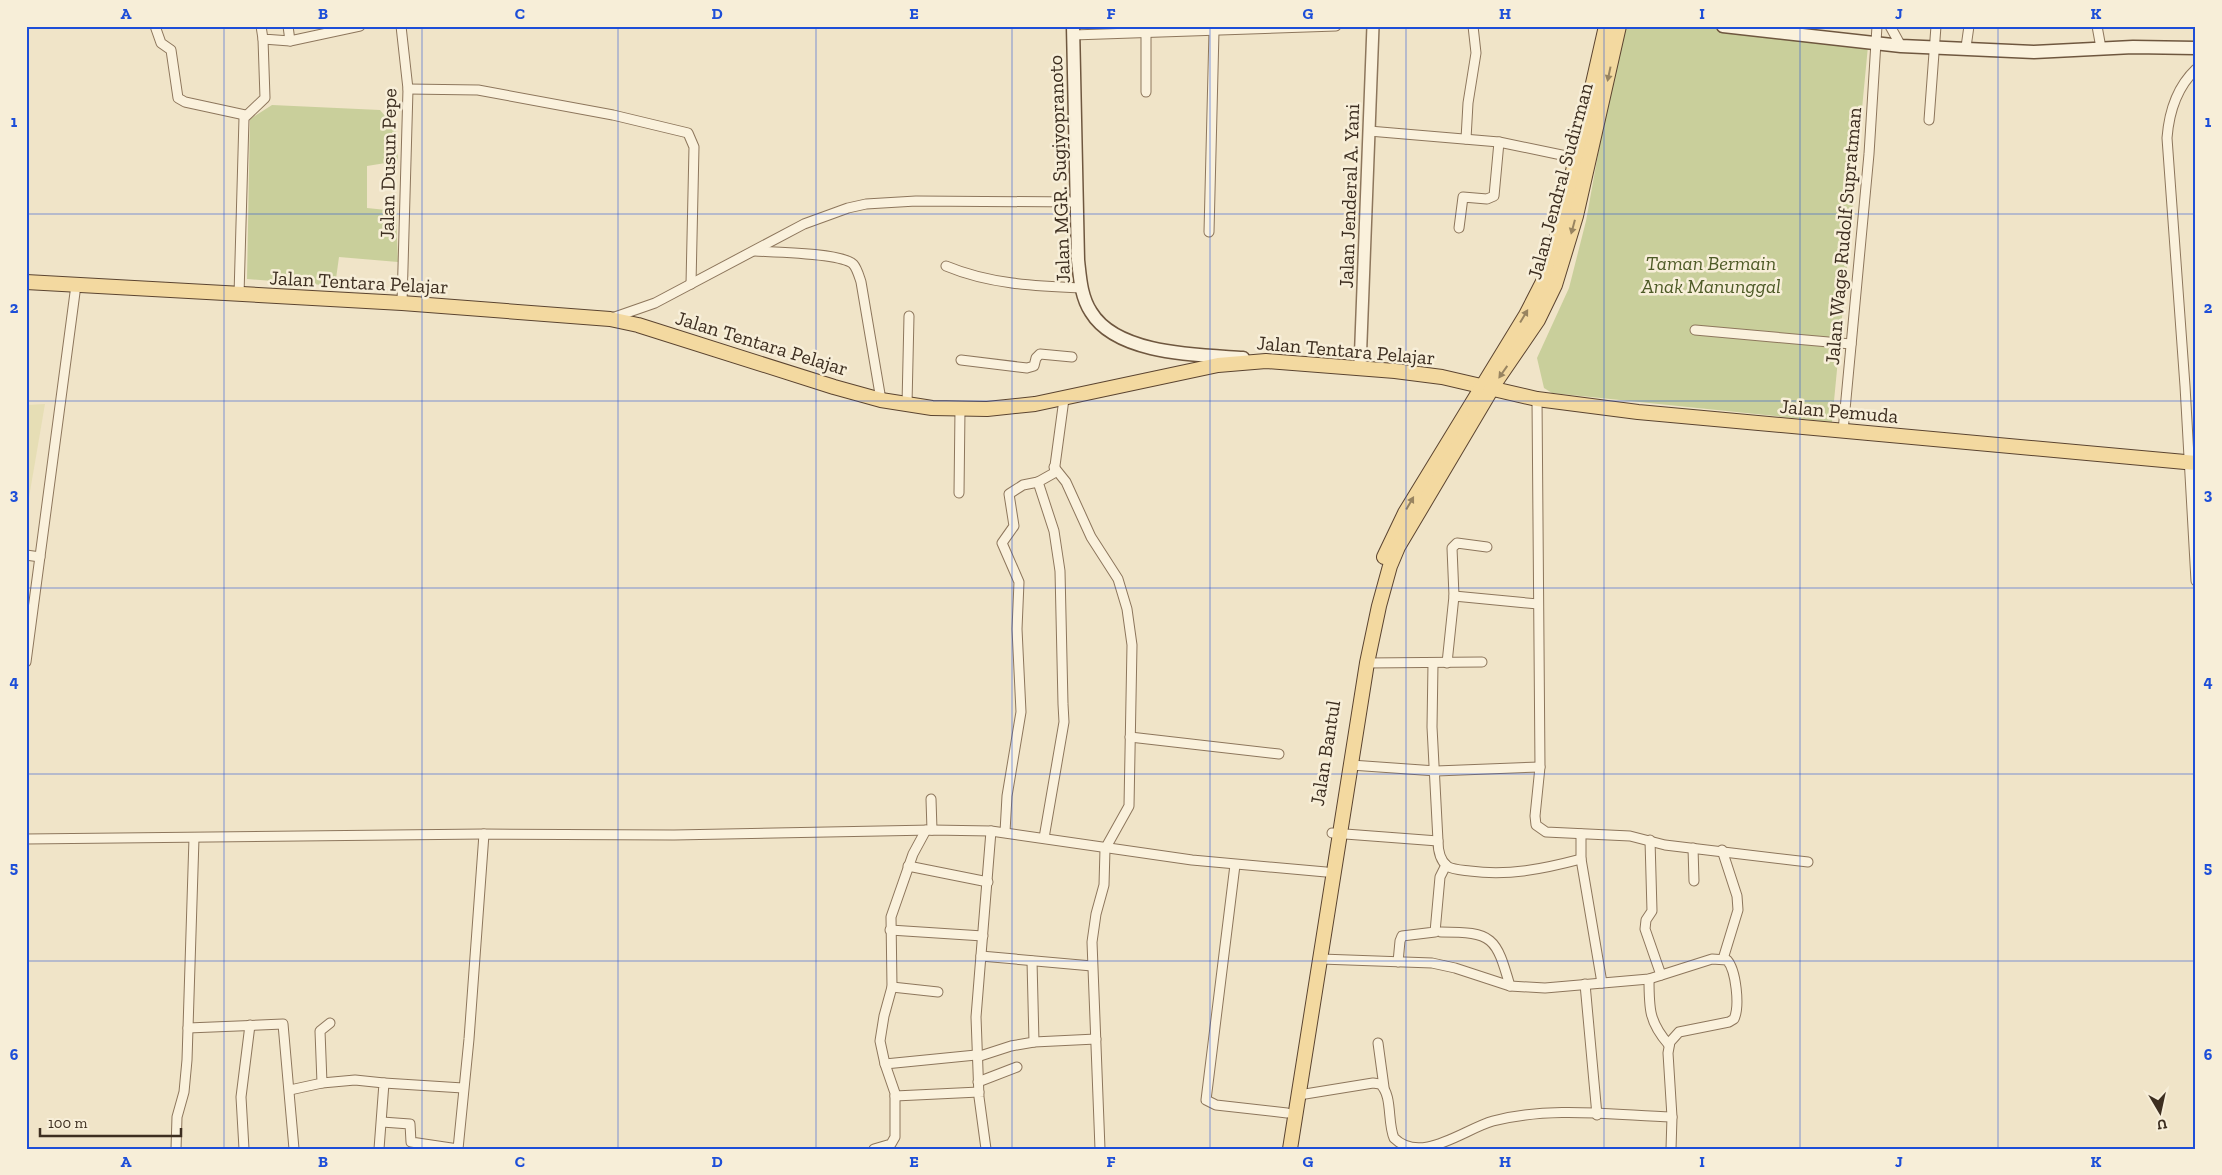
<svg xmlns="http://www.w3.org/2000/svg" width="2222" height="1175" viewBox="0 0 2222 1175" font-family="'Zilla Slab',serif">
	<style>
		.farmland { fill: #e6deb5 }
		.green { fill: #c9cf9b }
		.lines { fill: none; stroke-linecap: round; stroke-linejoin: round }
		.minor-casing { stroke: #8d765c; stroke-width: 11 }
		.tertiary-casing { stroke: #8d765c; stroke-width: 14 }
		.secondary-casing { stroke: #6f573f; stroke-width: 15 }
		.primary-casing { stroke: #5b4430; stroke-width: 16 }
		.minor { stroke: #faf1dc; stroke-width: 9 }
		.tertiary { stroke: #faf1dc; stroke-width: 11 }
		.secondary { stroke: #faf1dc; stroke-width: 12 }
		.primary { stroke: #f3d9a0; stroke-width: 14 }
		.oneway { fill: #988460 }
		.grid { fill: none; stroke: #1d4ed8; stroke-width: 1; stroke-opacity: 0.55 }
		.labels { text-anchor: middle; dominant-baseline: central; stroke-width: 5; stroke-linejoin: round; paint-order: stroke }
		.street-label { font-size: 20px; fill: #3d2e20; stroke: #f7eed8 }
		.park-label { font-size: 20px; font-style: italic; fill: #4d5a26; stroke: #f7eed8 }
		.neatline { fill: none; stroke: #1d4ed8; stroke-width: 2 }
		.grid-label { font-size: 16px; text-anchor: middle; font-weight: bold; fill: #1d4ed8 }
	</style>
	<rect width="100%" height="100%" fill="#f0e4c8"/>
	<!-- farmland -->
	<polygon class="farmland" points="45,404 26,515 26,405"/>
	<!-- green -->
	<g class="green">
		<polygon points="1621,26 1718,26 1868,46 1832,422 1552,393 1544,388 1537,358 1569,288 1586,221"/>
		<polygon points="272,105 380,110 396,129 398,161 367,166 367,208 396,211 398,262 339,257 335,286 247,279 250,119"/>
	</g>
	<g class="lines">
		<!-- minor casing -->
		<g class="minor-casing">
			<g id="minor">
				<polyline points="155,26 161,43 171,50 178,98 185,102 245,115"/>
				<polyline points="261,26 263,39 290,41 360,26"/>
				<polyline points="288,26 290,41"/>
				<polyline points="401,26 408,89 402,303"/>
				<polyline points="1890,26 1901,46"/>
				<polyline points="2097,26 2101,48"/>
				<polyline points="1146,33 1146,92"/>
				<polyline points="1073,35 1336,26"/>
				<polyline points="1966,47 1969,26"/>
				<path d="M2196 69C2176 88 2169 112 2167 138L2185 386 2196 581"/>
				<polyline points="408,89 478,90 613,115 688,133 694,147 691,284"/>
				<polyline points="1929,120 1936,26"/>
				<polyline points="1369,131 1499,142 1576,158"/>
				<polyline points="1466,139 1468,103 1476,53 1473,26"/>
				<polyline points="1459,228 1463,197 1487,199 1494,196 1499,142"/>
				<polyline points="1209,232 1214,31"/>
				<path d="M755 251C773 252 841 253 853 264 857 268 859 276 861 282L881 400"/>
				<path d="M946 266C989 284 1034 286 1081 288"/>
				<polyline points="239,295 244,118 265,98 263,39"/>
				<polyline points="612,318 655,303 804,224 848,208 866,204 916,201 1077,202"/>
				<polyline points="1695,330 1851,344"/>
				<polyline points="961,360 1027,368 1034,366 1036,358 1040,354 1072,357"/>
				<polyline points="1537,399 1540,767 1535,816 1536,825 1546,832 1630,836 1665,845 1808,862"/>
				<polyline points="907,404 909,316"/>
				<polyline points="1843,431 1869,154 1877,26"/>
				<polyline points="1054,467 1066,482 1091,537 1118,579 1127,609 1132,645 1129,806 1105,849 1104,885 1096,914 1092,942 1100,1149"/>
				<polyline points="959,493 960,410"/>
				<polyline points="26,555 40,557"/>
				<polyline points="1454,596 1538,604"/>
				<polyline points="26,662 76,285"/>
				<polyline points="1367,663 1482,662"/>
				<polyline points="1447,663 1454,596 1452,548 1457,543 1487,547"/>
				<path d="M1433 664 1432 727 1438 841C1438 849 1440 860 1447 866 1453 870 1462 870 1470 871 1509 876 1543 869 1581 859"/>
				<polyline points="1130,737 1279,754"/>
				<polyline points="1351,765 1436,771 1540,767"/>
				<polyline points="931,799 932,830"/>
				<polyline points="1005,832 1007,796 1021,712 1017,629 1019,582 1002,543 1014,526 1009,494 1023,485 1038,482"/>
				<polyline points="1332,833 1438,841"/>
				<polyline points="1581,834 1581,859 1602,983"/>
				<polyline points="1044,838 1064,722 1063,704 1060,571 1054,531 1038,482 1054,473 1064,399"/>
				<polyline points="26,839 484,834"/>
				<polyline points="1650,840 1652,911 1646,920 1645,929 1661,975"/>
				<polyline points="1693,848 1694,881"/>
				<polyline points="1722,850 1737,896 1738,910 1723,959"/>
				<polyline points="1235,865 1206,1100 1216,1105 1287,1113"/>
				<polyline points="908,866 988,882"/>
				<polyline points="890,930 983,936"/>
				<path d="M1441 932C1493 932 1496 937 1510 986"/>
				<polyline points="981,956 1092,966"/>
				<path d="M1321 959 1432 963 1455 968 1510 986 1545 988 1649 979 1712 959 1727 960C1736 970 1740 1006 1734 1019L1729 1022 1679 1032 1670 1042 1668 1053 1672 1117 1671 1149"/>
				<polyline points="1398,962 1400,941 1402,936 1435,932 1440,877 1446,865"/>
				<path d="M1649 979C1649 1009 1649 1022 1669 1045"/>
				<polyline points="1585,984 1597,1115"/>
				<polyline points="892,987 938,992"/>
				<polyline points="188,1028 283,1024 294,1149"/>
				<polyline points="1034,1042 1096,1039"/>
				<polyline points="1378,1043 1384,1087"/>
				<polyline points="977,1057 1011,1046 1034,1042 1032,961"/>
				<polyline points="885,1064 976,1055"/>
				<polyline points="978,1082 1017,1067"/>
				<polyline points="322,1083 355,1080 384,1083 379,1149"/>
				<polyline points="384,1083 463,1088"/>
				<polyline points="290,1090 322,1083 320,1031 330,1023"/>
				<path d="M1299 1095 1373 1083 1380 1084C1393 1095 1387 1122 1394 1138 1421 1165 1464 1129 1493 1121 1550 1106 1614 1115 1672 1117"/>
				<polyline points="895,1096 979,1092"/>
				<polyline points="382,1122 410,1124 411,1142 458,1149"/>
				<polyline points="176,1149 177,1117 184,1092 187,1060 194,838"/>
				<polyline points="244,1149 241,1097 250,1025"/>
				<polyline points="458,1149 469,1039 484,834 674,835 932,830 991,831 1192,860 1326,872"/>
				<polyline points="874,1149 891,1144 895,1137 895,1093 885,1064 880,1041 884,1016 892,987 891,917 913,854 926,830"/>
				<polyline points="986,1149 979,1097 976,1017 991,831"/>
			</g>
		</g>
		<!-- tertiary casing -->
		<g class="tertiary-casing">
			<polyline id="tertiary" points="1360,367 1373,26"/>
		</g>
		<!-- secondary casing -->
		<g class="secondary-casing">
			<g id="secondary">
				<path d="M1073 26 1078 260C1080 278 1081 297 1091 312 1117 355 1199 355 1243 358"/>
				<polyline points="1723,26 1901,46 2034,52 2133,47 2196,48"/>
			</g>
		</g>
		<!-- primary casing -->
		<g class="primary-casing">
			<g id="primary">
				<polyline points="26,282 402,303 610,319 638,325 834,387 881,400 932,408 987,409 1035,404 1218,365 1266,361 1395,371 1442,377 1537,399 1638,412 2196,463"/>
				<polyline points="1384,557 1405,513 1526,315 1547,274 1563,215 1606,26"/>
				<polyline points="1290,1149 1367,663 1379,606 1390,566 1398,547 1497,380 1538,320 1555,285 1576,216 1619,26"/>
			</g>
		</g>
		<!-- minor -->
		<use href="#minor" class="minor"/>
		<!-- tertiary -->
		<use href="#tertiary" class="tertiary"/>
		<!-- secondary -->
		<use href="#secondary" class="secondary"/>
		<!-- primary -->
		<use href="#primary" class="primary"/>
	</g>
	<!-- one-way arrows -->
	<defs><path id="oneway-solid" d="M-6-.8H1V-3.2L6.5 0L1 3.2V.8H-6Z" transform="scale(1.25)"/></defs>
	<g class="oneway">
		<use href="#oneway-solid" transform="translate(1609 74) rotate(102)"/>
		<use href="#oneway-solid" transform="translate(1573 227) rotate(105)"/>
		<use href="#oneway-solid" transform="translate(1524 316) rotate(-59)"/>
		<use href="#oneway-solid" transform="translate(1503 372) rotate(125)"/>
		<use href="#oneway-solid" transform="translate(1410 503) rotate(-60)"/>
	</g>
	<!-- grid -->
	<path class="grid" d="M224 26V1149M422 26V1149M618 26V1149M816 26V1149M1012 26V1149M1210 26V1149M1406 26V1149M1604 26V1149M1800 26V1149M1998 26V1149M26 214H2196M26 401H2196M26 588H2196M26 774H2196M26 961H2196"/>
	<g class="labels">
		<!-- street labels -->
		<g class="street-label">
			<text transform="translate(388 164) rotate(-89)">Jalan Dusun Pepe</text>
			<text transform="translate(1059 169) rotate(-92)">Jalan MGR. Sugiyopranoto</text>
			<text transform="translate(1560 181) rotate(-75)">Jalan Jendral Sudirman</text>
			<text transform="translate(1349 196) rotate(-88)">Jalan Jenderal A. Yani</text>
			<text transform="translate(1843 236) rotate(-85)">Jalan Wage Rudolf Supratman</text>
			<text transform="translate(359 282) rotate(3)">Jalan Tentara Pelajar</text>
			<text transform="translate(762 343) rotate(17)">Jalan Tentara Pelajar</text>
			<text transform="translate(1346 350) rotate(5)">Jalan Tentara Pelajar</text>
			<text transform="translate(1839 411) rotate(5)">Jalan Pemuda</text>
			<text transform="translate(1325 753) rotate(-81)">Jalan Bantul</text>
		</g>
		<!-- park labels -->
		<g class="park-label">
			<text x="1711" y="263">Taman Bermain<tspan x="1711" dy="23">Anak Manunggal</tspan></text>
		</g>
	</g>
	<!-- border -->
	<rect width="2222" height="1175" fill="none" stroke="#f7eed8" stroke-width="55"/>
	<!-- north arrow -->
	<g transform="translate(2160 1112) rotate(171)" stroke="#f7eed8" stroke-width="4" paint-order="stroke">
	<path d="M0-4L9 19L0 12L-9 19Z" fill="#3d2e20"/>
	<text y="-8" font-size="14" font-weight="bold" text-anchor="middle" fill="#3d2e20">U</text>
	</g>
	<!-- scale -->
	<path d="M40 1128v8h141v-8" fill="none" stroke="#3d2e20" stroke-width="2.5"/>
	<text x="48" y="1128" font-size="15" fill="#3d2e20" stroke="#f7eed8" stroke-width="4" paint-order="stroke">100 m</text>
	<rect x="28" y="28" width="2166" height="1120" class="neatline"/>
	<g class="grid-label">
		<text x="126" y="19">A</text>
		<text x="323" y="19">B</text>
		<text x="520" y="19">C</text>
		<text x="717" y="19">D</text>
		<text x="914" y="19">E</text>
		<text x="1111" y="19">F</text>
		<text x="1308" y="19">G</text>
		<text x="1505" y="19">H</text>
		<text x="1702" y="19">I</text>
		<text x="1899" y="19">J</text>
		<text x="2096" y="19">K</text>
		<text x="14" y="127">1</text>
		<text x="2208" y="127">1</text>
		<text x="14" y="313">2</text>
		<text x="2208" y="313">2</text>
		<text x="14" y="500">3</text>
		<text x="2208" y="500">3</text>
		<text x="14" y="687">4</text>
		<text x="2208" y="687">4</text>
		<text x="14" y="873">5</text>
		<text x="2208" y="873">5</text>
		<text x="14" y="1060">6</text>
		<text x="2208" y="1060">6</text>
		<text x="126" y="1167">A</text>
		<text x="323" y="1167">B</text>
		<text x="520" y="1167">C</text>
		<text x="717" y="1167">D</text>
		<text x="914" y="1167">E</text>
		<text x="1111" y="1167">F</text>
		<text x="1308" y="1167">G</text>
		<text x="1505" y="1167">H</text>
		<text x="1702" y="1167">I</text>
		<text x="1899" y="1167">J</text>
		<text x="2096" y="1167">K</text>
	</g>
</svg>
